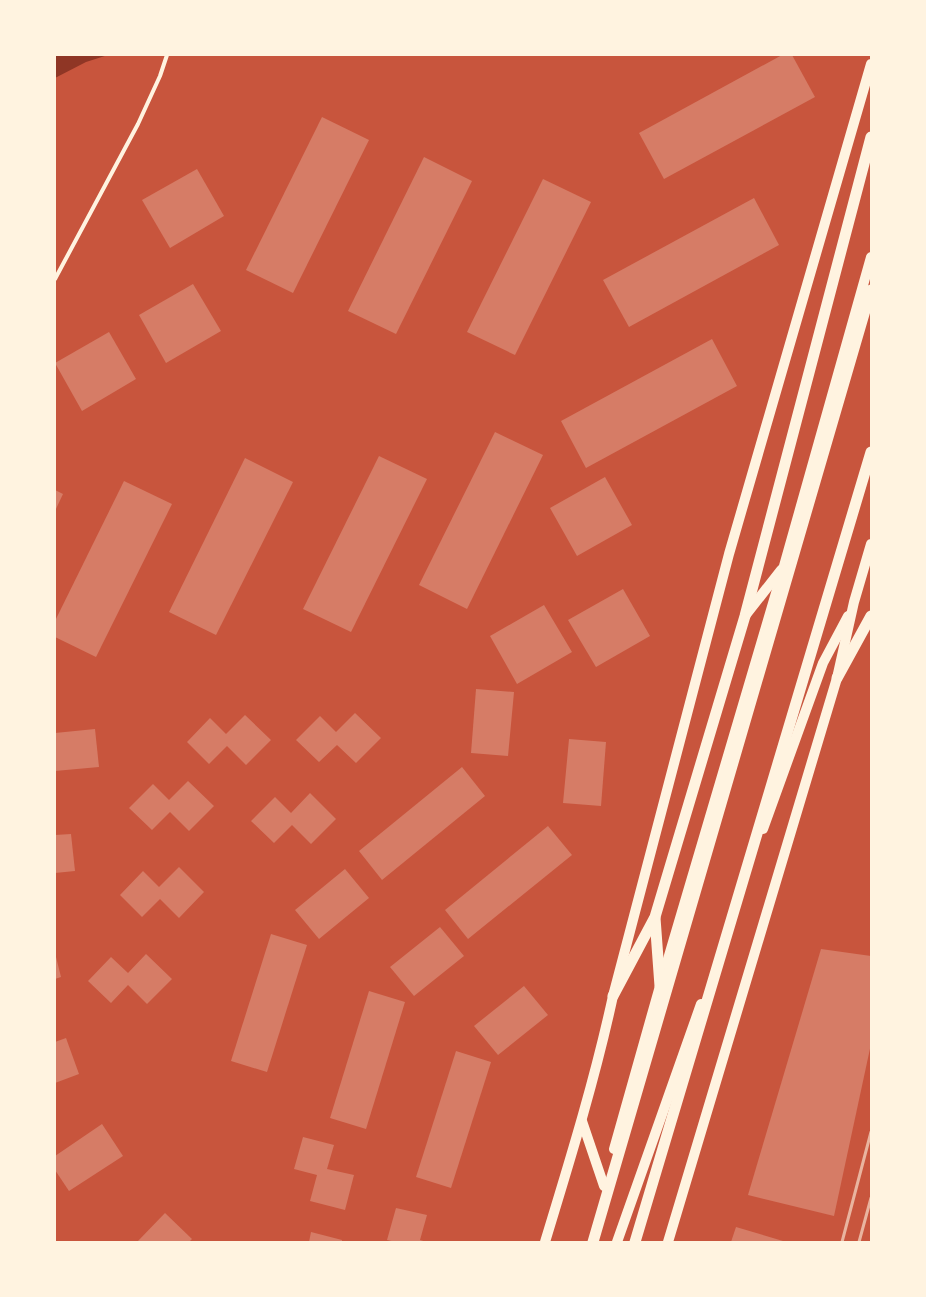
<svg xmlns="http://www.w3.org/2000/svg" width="926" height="1297" viewBox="0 0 926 1297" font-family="'Crimson Pro',serif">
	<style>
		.water { fill: #8f3625 }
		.building { fill: #d67c66 }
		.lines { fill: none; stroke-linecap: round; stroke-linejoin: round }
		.minor { stroke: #fff3e0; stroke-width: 4 }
		.primary { stroke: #fff3e0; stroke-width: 10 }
		.trunk { stroke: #fff3e0; stroke-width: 11 }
		.rail { stroke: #e9b49f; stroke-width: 3 }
	</style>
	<rect width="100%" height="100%" fill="#c8553d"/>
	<!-- water -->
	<polygon class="water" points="55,55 108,55 86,62 55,78"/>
	<!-- building -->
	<g class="building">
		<polygon points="782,55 792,55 815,97 664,179 639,133"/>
		<polygon points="322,117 369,140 293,293 246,270"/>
		<polygon points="424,157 472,181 396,334 348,311"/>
		<polygon points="197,169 224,216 170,248 142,200"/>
		<polygon points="543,179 591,202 515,355 467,332"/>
		<polygon points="754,198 779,245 629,327 603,280"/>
		<polygon points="193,284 221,331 166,363 139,315"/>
		<polygon points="109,332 136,379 82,411 55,363"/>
		<polygon points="712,339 737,386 586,468 561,421"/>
		<polygon points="495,432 543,455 467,609 419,585"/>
		<polygon points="379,456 427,479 351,632 303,609"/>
		<polygon points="245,458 293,482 216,635 169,612"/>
		<polygon points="605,477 632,525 577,556 550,508"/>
		<polygon points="124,481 172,504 96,657 55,637 55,621"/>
		<polygon points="55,490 63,494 55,511"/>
		<polygon points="623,589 650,636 596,667 568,620"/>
		<polygon points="544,605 572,652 517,684 490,636"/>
		<polygon points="476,689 514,692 508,756 471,753"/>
		<polygon points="355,713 381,738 356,763 337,745 319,762 296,740 320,716 336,732"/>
		<polygon points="245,715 271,740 246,765 227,746 209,764 187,742 210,718 226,734"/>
		<polygon points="95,729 99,767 55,771 55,733"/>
		<polygon points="569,739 606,742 601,806 563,803"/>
		<polygon points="462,767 485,796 382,880 359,851"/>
		<polygon points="188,781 214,806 189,831 170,812 152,830 129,808 153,784 169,800"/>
		<polygon points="310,793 336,819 311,844 292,825 274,843 251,821 275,797 291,813"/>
		<polygon points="548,826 572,855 468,939 445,910"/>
		<polygon points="71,834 75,871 55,873 55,835"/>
		<polygon points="179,867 204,892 179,918 160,899 142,917 120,895 143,871 159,887"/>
		<polygon points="345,869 369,898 319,939 295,910"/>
		<polygon points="440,927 464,956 414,996 390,967"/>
		<polygon points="271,934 307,945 267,1072 231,1061"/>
		<polygon points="821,949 871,956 871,1044 834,1216 748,1195"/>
		<polygon points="55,953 61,977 55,979"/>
		<polygon points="146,954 172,979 147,1004 128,985 111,1003 88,981 111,957 128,973"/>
		<polygon points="524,986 548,1015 498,1055 474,1026"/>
		<polygon points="369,991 405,1002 366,1129 330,1118"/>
		<polygon points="66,1038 79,1074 55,1083 55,1042"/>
		<polygon points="456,1051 491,1062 451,1188 416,1177"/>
		<polygon points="102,1124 123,1156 69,1191 55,1170 55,1156"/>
		<polygon points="303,1137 334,1145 327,1169 354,1175 345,1210 310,1201 317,1175 294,1169"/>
		<polygon points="396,1208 427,1215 420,1240 427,1242 396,1242 387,1240"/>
		<polygon points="165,1213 192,1239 189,1242 137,1242"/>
		<polygon points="736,1227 783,1241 782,1242 731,1242"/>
		<polygon points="311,1232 342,1240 342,1242 309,1242"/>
	</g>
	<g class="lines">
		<!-- minor -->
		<polyline class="minor" points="55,279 138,124 160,76 167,55"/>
		<!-- primary -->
		<g class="primary">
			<polyline points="745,616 781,570"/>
			<polyline points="763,829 823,663 848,616"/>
			<polyline points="582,1121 604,1186"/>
			<polyline points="614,1149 660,986 784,566 871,257"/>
			<path d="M545 1242C570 1160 595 1079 613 996L729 554 871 64"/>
			<polyline points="617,1242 701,1004"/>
			<polyline points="668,1242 837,678 854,602 871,544"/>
		</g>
		<!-- trunk -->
		<g class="trunk">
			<polyline points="837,678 871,616"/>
			<polyline points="655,918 660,986"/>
			<polyline points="613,996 655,917 745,616 871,137"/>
			<polyline points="593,1242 871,290"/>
			<polyline points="635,1242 871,452"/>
		</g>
		<!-- rail -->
		<g class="rail">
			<polyline points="842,1242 871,1132"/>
			<polyline points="859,1242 871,1198"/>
		</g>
	</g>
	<!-- border -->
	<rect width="926" height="1297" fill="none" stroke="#fff3e0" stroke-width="112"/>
</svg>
